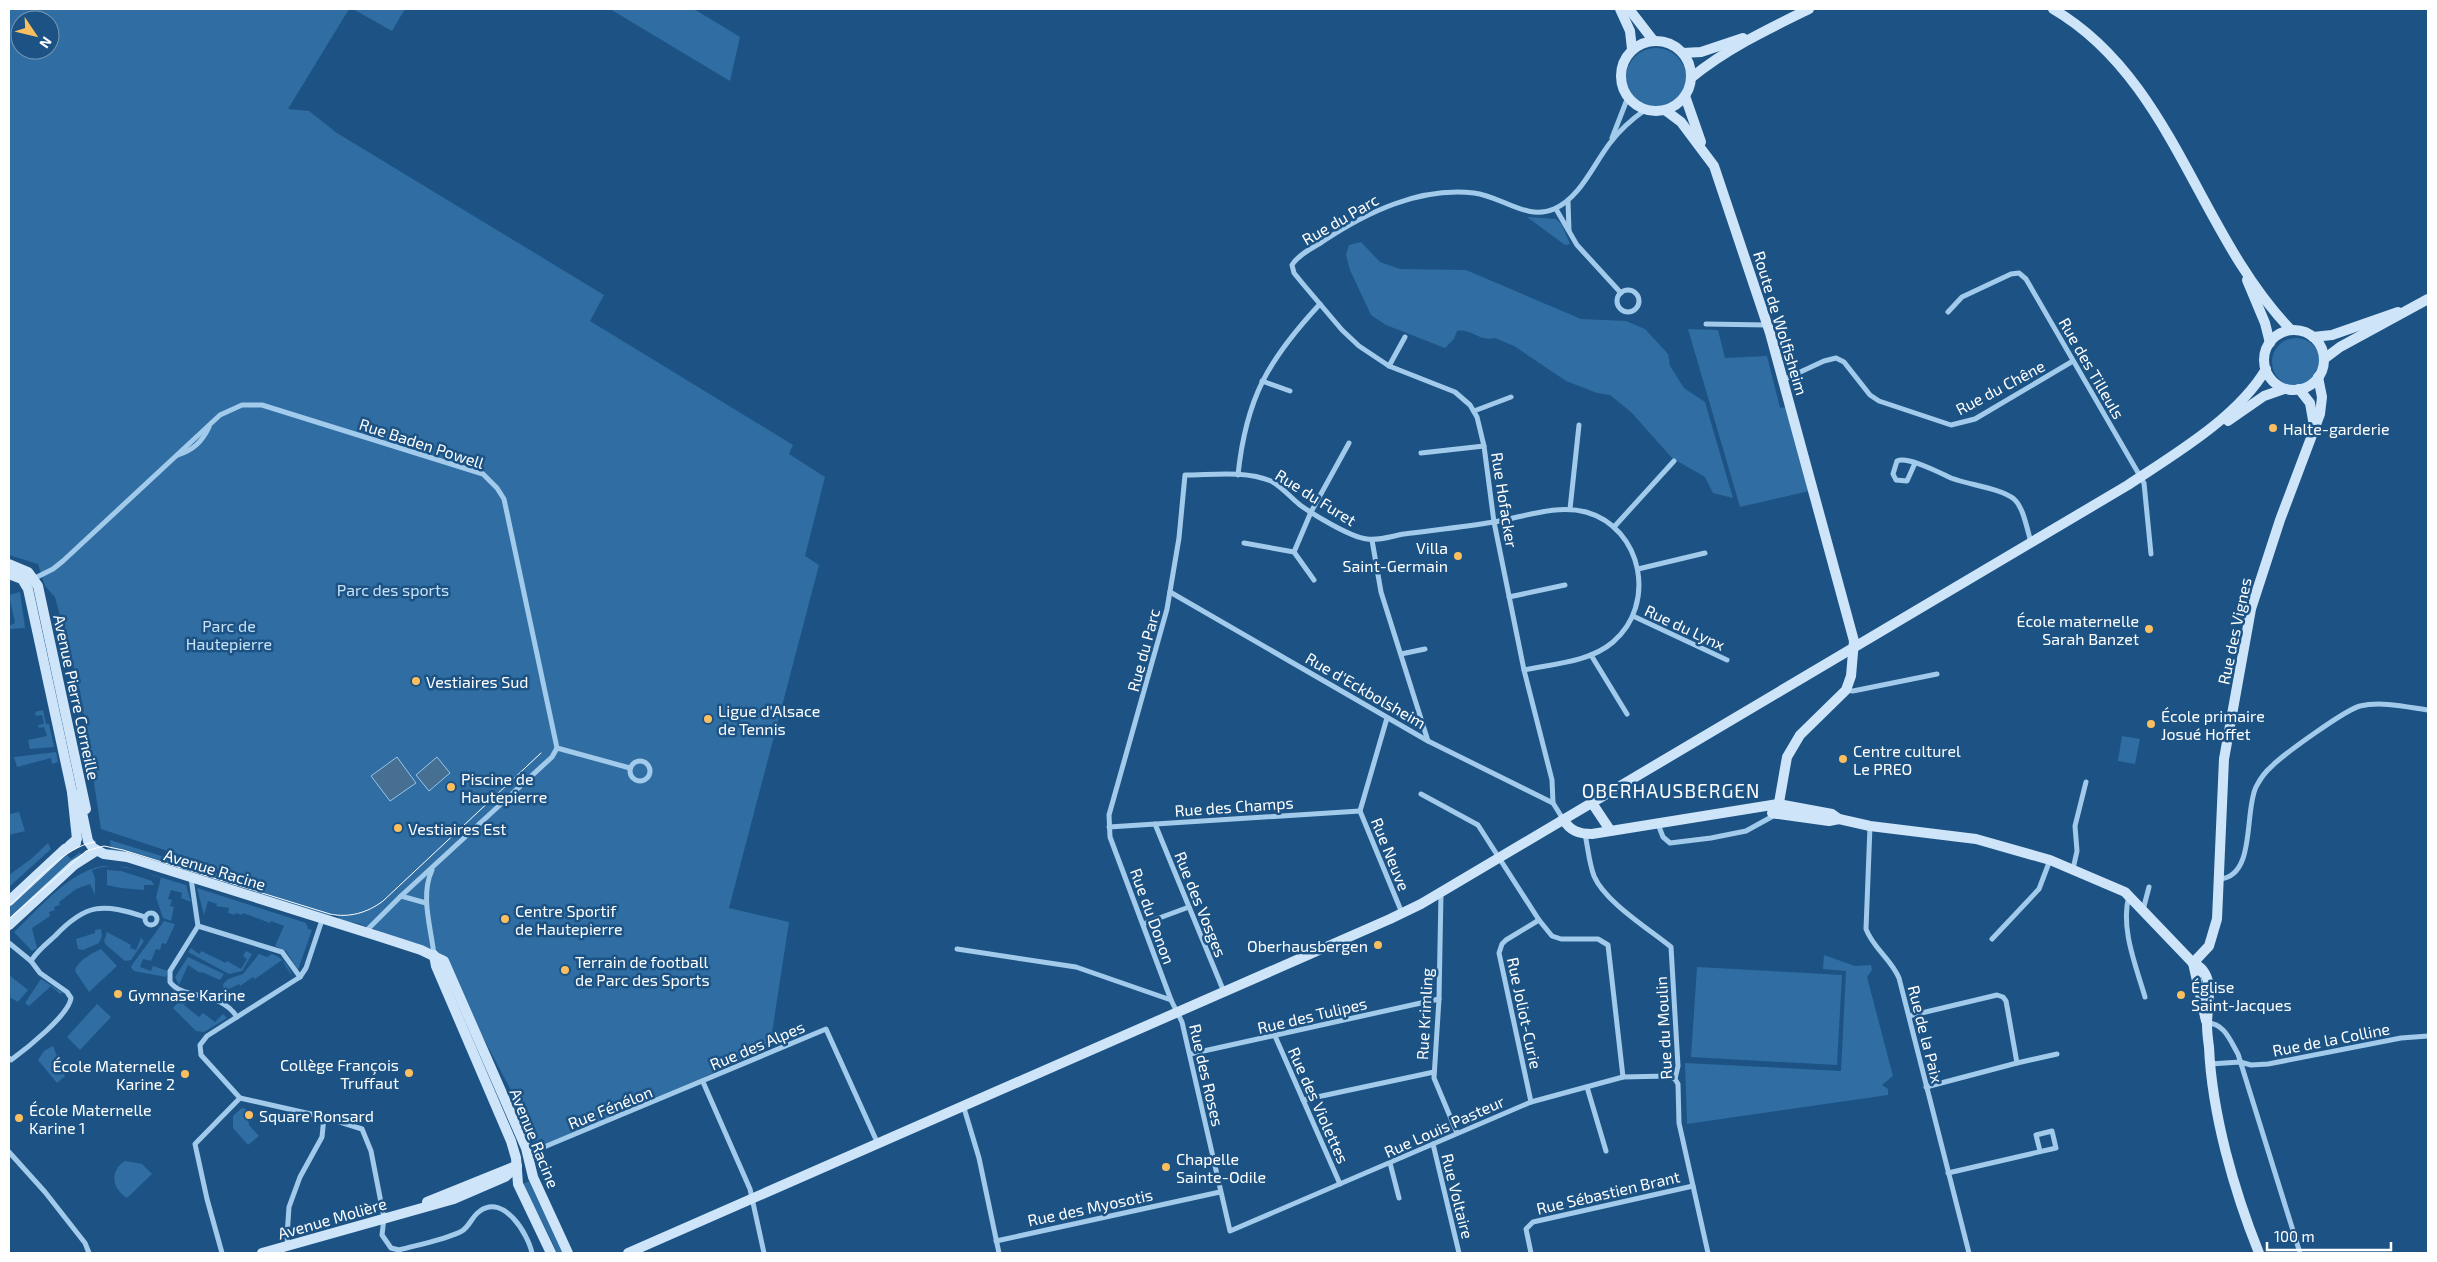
<svg xmlns="http://www.w3.org/2000/svg" width="2437" height="1262" viewBox="0 0 2437 1262" font-family="'Exo 2',sans-serif">
	<style>
		.green { fill: #2f6da2; fill-rule: evenodd }
		.water { fill: #466f92; stroke: #95c6ed }
		.lines { fill: none; stroke-linecap: round; stroke-linejoin: round }
		.street { stroke: #a2caeb; stroke-width: 5 }
		.secondary { stroke: #cee4f8; stroke-width: 10 }
		.tram { stroke: #fff; stroke-width: 1 }
		.poi-dot { fill: #fbbf5f; stroke: #1c5384; stroke-width: 2 }
		.labels { text-anchor: middle; dominant-baseline: central; stroke-width: 5; stroke-linejoin: round; paint-order: stroke }
		.street-label { font-size: 16px; fill: #fff; stroke: #1c5384 }
		.poi-label { font-size: 16px; fill: #fff; stroke: #1c5384; text-anchor: start }
		.park-label { font-size: 16px; fill: #c7e2f8; stroke: #1c5384 }
		.quarter-label { font-size: 19px; letter-spacing: 1px; fill: #fff; stroke: #1c5384 }
	</style>
	<rect width="100%" height="100%" fill="#1c5384"/>
	<!-- green -->
	<g class="green">
		<path d="M9 9H349L288 109 309 111 337 133 604 295 590 321 793 445 789 454 825 477 805 556 819 565 729 908 789 922 770 1046 702 1078 536 1148 516 1100 438 952 357 923 338 920 339 917 331 913 330 917 111 850 110 840 265 888 192 859 101 829 80 691 55 597 45 586 38 564 9 555ZM20 20H50V50H20Z"/>
		<polygon points="353,9 405,9 392,31"/>
		<polygon points="610,9 694,9 740,37 730,81"/>
		<circle cx="1656" cy="78" r="30"/>
		<polygon points="1527,217 1556,219 1562,225 1570,244 1565,245"/>
		<path d="M1361 242 1380 262 1400 269 1466 270 1581 319 1626 321 1645 329 1668 354 1670 366 1684 388 1705 402 1733 498 1713 493 1705 477 1672 458 1631 412 1610 395 1597 393 1566 381 1514 346 1495 338C1479 342 1471 328 1457 331L1454 339 1445 348 1386 325 1371 315 1350 270 1346 255 1349 245Z"/>
		<polygon points="1688,329 1718,330 1725,358 1767,356 1780,408 1786,407 1809,491 1740,507"/>
		<circle cx="2296" cy="362" r="24"/>
		<polygon points="20,592 25,628 9,629 9,626 15,623 9,595"/>
		<polygon points="43,710 46,724 49,724 54,747 30,749 28,740 47,736 44,727 39,728 38,725 44,724 42,715 36,716 35,712"/>
		<polygon points="2122,736 2140,739 2135,764 2118,761"/>
		<polygon points="56,752 58,762 52,764 51,758 17,767 14,757"/>
		<polygon points="9,809 10,814 19,812 25,831 9,835"/>
		<polygon points="48,843 51,849 9,887 9,875 31,859"/>
		<polygon points="80,852 83,857 9,922 9,904 65,853 71,859"/>
		<path d="M102 866 126 867 186 885 191 902 181 898 182 893 171 890 168 899 172 900 170 906 174 907 171 921 163 918 156 897 161 878C140 871 114 861 92 870L95 878V895L90 884 76 889 59 902 60 905 54 907 55 910 49 912 50 916 32 928 37 948 32 951 14 932C40 908 67 873 102 866Z"/>
		<polygon points="107,870 121,871 152,881 154,885 144,885 144,890 121,888 107,885"/>
		<polygon points="197,888 306,923 308,929 312,930 298,970 286,951 275,946 284,926 271,921 270,923 243,913 242,915 235,913 235,915 228,913 229,908 216,906 217,904 208,901 204,915"/>
		<polygon points="164,921 175,924 166,944 162,943 160,950 156,949 151,961 143,959 140,967 151,971 153,966 168,971 166,977 134,971 131,967 132,965"/>
		<polygon points="101,929 102,936 99,943 83,950 78,949 76,939 95,933 95,930"/>
		<polygon points="107,932 131,945 130,948 136,950 141,938 144,941 131,960 125,961 106,945 104,941"/>
		<path d="M191 948 199 954 202 951C211 957 216 957 225 963L227 961 241 969 247 959 243 956 246 951 252 954 242 971 229 974 188 952Z"/>
		<path d="M101 949 117 966 89 992 75 971C77 961 92 953 101 949Z"/>
		<path d="M259 954 267 957 272 954C282 957 289 966 292 976L282 960 255 979 253 977 240 986 239 984 227 990 234 1001 232 1002 224 991 223 984 228 979 243 974Z"/>
		<polygon points="1824,955 1855,966 1871,965 1872,970 1867,977 1893,1076 1882,1085 1888,1089 1888,1095 1687,1124 1685,1063 1841,1071 1846,971 1823,969"/>
		<polygon points="188,957 224,974 220,980 202,972 200,973 188,965 179,985 175,977"/>
		<polygon points="1697,967 1842,975 1837,1065 1691,1057"/>
		<polygon points="9,975 28,990 18,1002 9,997"/>
		<polygon points="41,979 63,993 60,994 51,986 29,1006 25,1003"/>
		<polygon points="185,995 191,997 184,1005 199,1017 203,1013 215,1022 223,1014 227,1018 204,1032 196,1031 173,1008"/>
		<polygon points="97,1004 111,1017 80,1050 67,1037"/>
		<polygon points="53,1046 65,1076 57,1083 38,1060 44,1051"/>
		<polygon points="242,1108 246,1109 249,1125 259,1136 248,1145 233,1128 233,1116"/>
		<path d="M125 1161 142 1164 152 1174 127 1198C112 1189 109 1171 125 1161Z"/>
		<path d="M529 1181C540 1206 553 1228 564 1253H557C547 1229 534 1208 523 1184Z"/>
	</g>
	<!-- water -->
	<g class="water">
		<polygon points="397,757 416,783 390,801 371,776"/>
		<polygon points="437,757 450,773 429,791 416,775"/>
	</g>
	<g class="lines">
		<!-- street -->
		<g class="street">
			<polyline points="1612,138 1628,97"/>
			<polyline points="1568,201 1569,231"/>
			<polyline points="1556,209 1577,245 1621,293"/>
			<circle cx="1628" cy="301" r="11"/>
			<polyline points="1948,312 1962,297 2011,274 2019,273 2026,279 2144,483 2151,554"/>
			<polyline points="1706,324 1767,325"/>
			<polyline points="1389,366 1405,337"/>
			<polyline points="1783,380 1824,361 1836,358 1844,362 1870,395 1879,401 1951,425 1975,419 2073,361"/>
			<polyline points="1262,381 1290,391"/>
			<polyline points="1474,411 1511,397"/>
			<polyline points="1421,453 1484,446"/>
			<path d="M178 455C193 450 202 442 209 427"/>
			<path d="M1915 463 1907 481 1896 480 1893 474 1897 461C1908 456 1940 473 1951 478 1969 485 2000 488 2014 499 2024 508 2027 530 2031 542"/>
			<path d="M1238 475C1246 398 1268 360 1320 304"/>
			<polyline points="1570,509 1579,425"/>
			<polyline points="1614,527 1674,461"/>
			<polyline points="1372,540 1381,592 1428,741"/>
			<polyline points="1244,543 1294,552"/>
			<polyline points="1638,569 1705,553"/>
			<polyline points="33,579 53,569 63,561 220,415 242,405 262,405 483,474 497,488 504,499 557,748 552,757 401,896 365,932"/>
			<polyline points="1314,580 1294,552 1311,512 1349,443"/>
			<polyline points="1170,592 1428,741 1553,803"/>
			<polyline points="1509,597 1565,585"/>
			<polyline points="1633,616 1727,660"/>
			<polyline points="1401,654 1425,649"/>
			<polyline points="1591,655 1627,714"/>
			<path d="M1524 670C1553 664 1590 662 1613 642 1657 605 1643 528 1586 512 1556 504 1524 517 1494 522 1464 527 1434 530 1404 534 1392 536 1379 541 1367 539 1350 537 1314 515 1300 505 1290 497 1282 487 1271 481 1244 470 1212 475 1185 475L1179 538 1167 609 1109 815 1110 837 1171 1000 1182 1022 1230 1231 1531 1102 1623 1077 1668 1076 1675 1079"/>
			<polyline points="1846,690 1853,691 1937,674"/>
			<polyline points="1387,718 1360,811 1402,913"/>
			<polyline points="557,748 630,768"/>
			<circle cx="640" cy="771" r="10"/>
			<polyline points="1421,794 1478,825 1539,920 1552,936 1561,939 1598,939 1608,945 1623,1077"/>
			<path d="M1563 819 1553 803 1552 780 1524 670 1494 522 1484 446 1477 417 1470 405 1455 392 1389 366 1359 346 1342 330 1303 284 1294 273 1292 265C1298 255 1312 248 1322 242 1367 212 1419 187 1474 193 1501 196 1527 221 1554 209 1580 198 1593 165 1610 143 1620 130 1632 119 1645 110"/>
			<polyline points="1155,824 1224,992"/>
			<polyline points="1658,824 1663,837 1670,843 1711,838 1746,831 1775,815"/>
			<path d="M1870 826 1866 929C1873 948 1891 959 1899 978L1969 1253"/>
			<polyline points="1109,827 1360,811"/>
			<path d="M1585 834C1588 848 1589 863 1594 876 1605 902 1649 929 1671 947L1678 1066 1675 1079 1678 1084 1679 1123 1708 1253"/>
			<polyline points="2073,869 2077,851 2075,826 2086,782"/>
			<path d="M432 870C420 896 431 927 434 955"/>
			<path d="M191 878 198 926 170 971V982C184 1001 219 989 237 1017"/>
			<path d="M2220 879C2256 876 2244 812 2256 787 2260 779 2265 772 2272 766 2284 754 2345 710 2360 706 2381 701 2407 707 2428 710"/>
			<polyline points="1441,893 1439,999 1434,1078 1457,1133"/>
			<polyline points="401,896 426,903"/>
			<path d="M2129 896C2120 928 2136 966 2145 997"/>
			<polyline points="2143,910 2149,887"/>
			<circle cx="151" cy="919" r="6"/>
			<path d="M322 920 306 968 300 977 207 1036 200 1045 201 1055 240 1098 324 1117 362 1129 371 1151 384 1218 382 1235 391 1248 399 1250C417 1245 445 1240 462 1231 470 1226 472 1216 480 1211 504 1194 528 1234 532 1253"/>
			<polyline points="1143,924 1189,907"/>
			<polyline points="198,926 282,952 300,977"/>
			<polyline points="1992,939 2039,889 2050,860"/>
			<path d="M9 943 31 961 40 973 67 992 71 998C69 1015 26 1049 11 1060L9 1058"/>
			<polyline points="957,949 1076,967 1171,1000"/>
			<path d="M31 961C37 951 46 944 55 936 86 903 103 903 145 917"/>
			<polyline points="1909,1016 1997,995 2003,997 2006,1001 2017,1063 1926,1087"/>
			<path d="M2207 1023C2224 1023 2230 1040 2238 1054L2300 1253"/>
			<polyline points="1275,1036 1340,1184"/>
			<polyline points="1190,1054 1439,999"/>
			<polyline points="2017,1063 2057,1054"/>
			<polyline points="2210,1064 2240,1062 2251,1065 2268,1064 2401,1038 2428,1036"/>
			<polyline points="703,1082 750,1189 764,1253"/>
			<polyline points="1587,1087 1606,1151"/>
			<polyline points="1303,1100 1434,1072"/>
			<polyline points="1531,1102 1499,953 1502,944 1506,940 1539,920"/>
			<polyline points="964,1108 979,1158 999,1253"/>
			<polyline points="1433,1144 1459,1253"/>
			<polyline points="9,1152 45,1192 85,1243 89,1253"/>
			<polyline points="529,1156 544,1147 826,1029 878,1144"/>
			<polyline points="1390,1163 1399,1198"/>
			<polyline points="1948,1173 2056,1148 2052,1131 2036,1135 2040,1151"/>
			<polyline points="996,1241 1220,1192"/>
			<polyline points="288,1246 287,1236 289,1207 300,1177 322,1137 324,1117"/>
			<polyline points="222,1253 207,1199 195,1144 240,1098"/>
			<polyline points="1531,1253 1526,1229 1533,1222 1693,1186"/>
		</g>
		<!-- secondary -->
		<g class="secondary">
			<polyline points="1620,9 1630,31 1632,49"/>
			<polyline points="1629,9 1653,40"/>
			<path d="M2053 9C2173 79 2198 234 2291 330"/>
			<circle cx="1656" cy="76" r="35"/>
			<polyline points="1683,53 1701,52 1743,38"/>
			<path d="M1691 78C1726 49 1768 29 1809 9"/>
			<polyline points="1685,96 1701,142"/>
			<polyline points="1665,110 1681,122 1714,166 1770,333 1854,641 1851,676 1846,690 1800,735 1787,757 1777,814"/>
			<polyline points="2247,280 2265,323 2270,343"/>
			<circle cx="2294" cy="360" r="30"/>
			<polyline points="2313,337 2332,335 2398,312"/>
			<polyline points="2324,359 2340,347 2428,299"/>
			<polyline points="2299,389 2310,403 2314,426"/>
			<polyline points="2228,421 2264,396 2284,389"/>
			<polyline points="9,564 28,572 38,586 86,809"/>
			<polyline points="9,574 22,579 28,589 72,792 77,839 70,845"/>
			<polyline points="72,792 80,803 88,841 93,848 104,854 127,857 381,937 421,950 444,961 526,1148 533,1177 568,1253"/>
			<polyline points="1592,803 1610,830"/>
			<polyline points="1772,813 1829,821 1839,819"/>
			<path d="M1563 819C1570 831 1579 834 1592 834L1778 804 1832 814 1839 819 1870 826 1976 839 2050 860 2125 892 2193 963C2217 973 2207 1004 2207 1024 2207 1032 2208 1040 2209 1047 2212 1114 2234 1191 2259 1253"/>
			<polyline points="9,901 65,849 76,843"/>
			<polyline points="9,925 74,865 96,851"/>
			<polyline points="434,955 436,966 511,1141 516,1158 518,1184 551,1253"/>
			<polyline points="2193,963 2209,946 2217,919 2224,759 2251,609 2280,520 2320,414 2322,397 2318,377"/>
			<polyline points="2193,963 2206,1021"/>
			<polyline points="427,1202 516,1166"/>
			<polyline points="262,1253 454,1199 505,1177 517,1166"/>
			<path d="M628 1253 1390 919 1421 904 2128 485C2175 454 2238 417 2266 369"/>
		</g>
		<!-- tram -->
		<g class="tram">
			<path d="M9 906C32 886 64 846 95 842"/>
			<path d="M9 919 86 851 104 846 123 850 330 914C349 918 367 913 383 901L541 753"/>
		</g>
	</g>
	<!-- markers -->
	<g class="poi-dot">
		<circle cx="2273" cy="428" r="5"/>
		<circle cx="1458" cy="556" r="5"/>
		<circle cx="2149" cy="629" r="5"/>
		<circle cx="416" cy="681" r="5"/>
		<circle cx="708" cy="719" r="5"/>
		<circle cx="2151" cy="724" r="5"/>
		<circle cx="1843" cy="759" r="5"/>
		<circle cx="451" cy="787" r="5"/>
		<circle cx="398" cy="828" r="5"/>
		<circle cx="505" cy="919" r="5"/>
		<circle cx="1378" cy="945" r="5"/>
		<circle cx="565" cy="970" r="5"/>
		<circle cx="118" cy="994" r="5"/>
		<circle cx="2181" cy="995" r="5"/>
		<circle cx="409" cy="1073" r="5"/>
		<circle cx="185" cy="1074" r="5"/>
		<circle cx="249" cy="1115" r="5"/>
		<circle cx="19" cy="1118" r="5"/>
		<circle cx="1166" cy="1167" r="5"/>
	</g>
	<g class="labels">
		<!-- street labels -->
		<g class="street-label">
			<text transform="translate(1340 219) rotate(-30)">Rue du Parc</text>
			<text transform="translate(1781 323) rotate(73)">Route de Wolfisheim</text>
			<text transform="translate(2092 368) rotate(60)">Rue des Tilleuls</text>
			<text transform="translate(2000 387) rotate(-28)">Rue du Chêne</text>
			<text transform="translate(422 443) rotate(18)">Rue Baden Powell</text>
			<text transform="translate(1316 497) rotate(32)">Rue du Furet</text>
			<text transform="translate(1505 500) rotate(81)">Rue Hofacker</text>
			<text transform="translate(1685 627) rotate(25)">Rue du Lynx</text>
			<text transform="translate(2234 631) rotate(-78)">Rue des Vignes</text>
			<text transform="translate(1143 650) rotate(-75)">Rue du Parc</text>
			<text transform="translate(1366 690) rotate(30)">Rue d'Eckbolsheim</text>
			<text transform="translate(77 697) rotate(78)">Avenue Pierre Corneille</text>
			<text transform="translate(1234 806) rotate(-4)">Rue des Champs</text>
			<text transform="translate(1391 854) rotate(68)">Rue Neuve</text>
			<text transform="translate(215 869) rotate(17)">Avenue Racine</text>
			<text transform="translate(1201 904) rotate(68)">Rue des Vosges</text>
			<text transform="translate(1153 916) rotate(70)">Rue du Donon</text>
			<text transform="translate(1525 1013) rotate(78)">Rue Joliot-Curie</text>
			<text transform="translate(1424 1014) rotate(-87)">Rue Krimling</text>
			<text transform="translate(1312 1015) rotate(-13)">Rue des Tulipes</text>
			<text transform="translate(1663 1028) rotate(-93)">Rue du Moulin</text>
			<text transform="translate(1926 1034) rotate(76)">Rue de la Paix</text>
			<text transform="translate(2331 1039) rotate(-11)">Rue de la Colline</text>
			<text transform="translate(757 1045) rotate(-23)">Rue des Alpes</text>
			<text transform="translate(1207 1075) rotate(77)">Rue des Roses</text>
			<text transform="translate(1319 1105) rotate(66)">Rue des Violettes</text>
			<text transform="translate(610 1107) rotate(-22)">Rue Fénélon</text>
			<text transform="translate(1444 1126) rotate(-24)">Rue Louis Pasteur</text>
			<text transform="translate(535 1138) rotate(68)">Avenue Racine</text>
			<text transform="translate(1608 1192) rotate(-13)">Rue Sébastien Brant</text>
			<text transform="translate(1458 1196) rotate(76)">Rue Voltaire</text>
			<text transform="translate(1090 1207) rotate(-12)">Rue des Myosotis</text>
			<text transform="translate(332 1218) rotate(-16)">Avenue Molière</text>
		</g>
		<!-- poi labels -->
		<g class="poi-label">
			<text x="2283" y="428">Halte-garderie</text>
			<text x="1448" y="547" text-anchor="end">Villa<tspan x="1448" dy="18">Saint-Germain</tspan></text>
			<text x="2139" y="620" text-anchor="end">École maternelle<tspan x="2139" dy="18">Sarah Banzet</tspan></text>
			<text x="426" y="681">Vestiaires Sud</text>
			<text x="718" y="710">Ligue d'Alsace<tspan x="718" dy="18">de Tennis</tspan></text>
			<text x="2161" y="715">École primaire<tspan x="2161" dy="18">Josué Hoffet</tspan></text>
			<text x="1853" y="750">Centre culturel<tspan x="1853" dy="18">Le PREO</tspan></text>
			<text x="461" y="778">Piscine de<tspan x="461" dy="18">Hautepierre</tspan></text>
			<text x="408" y="828">Vestiaires Est</text>
			<text x="515" y="910">Centre Sportif<tspan x="515" dy="18">de Hautepierre</tspan></text>
			<text x="1368" y="945" text-anchor="end">Oberhausbergen</text>
			<text x="575" y="961">Terrain de football<tspan x="575" dy="18">de Parc des Sports</tspan></text>
			<text x="2191" y="986">Église<tspan x="2191" dy="18">Saint-Jacques</tspan></text>
			<text x="128" y="994">Gymnase Karine</text>
			<text x="399" y="1064" text-anchor="end">Collège François<tspan x="399" dy="18">Truffaut</tspan></text>
			<text x="175" y="1065" text-anchor="end">École Maternelle<tspan x="175" dy="18">Karine 2</tspan></text>
			<text x="29" y="1109">École Maternelle<tspan x="29" dy="18">Karine 1</tspan></text>
			<text x="259" y="1115">Square Ronsard</text>
			<text x="1176" y="1158">Chapelle<tspan x="1176" dy="18">Sainte-Odile</tspan></text>
		</g>
		<!-- park labels -->
		<g class="park-label">
			<text x="393" y="589">Parc des sports</text>
			<text x="229" y="625">Parc de<tspan x="229" dy="18">Hautepierre</tspan></text>
		</g>
		<!-- quarter labels -->
		<g class="quarter-label">
			<text x="1671" y="790">OBERHAUSBERGEN</text>
		</g>
	</g>
	<!-- border -->
	<rect width="2437" height="1262" fill="none" stroke="#ffffff" stroke-width="20"/>
	<!-- north arrow -->
	<g transform="translate(35 35) rotate(125)"><circle r="24" fill="#1c5384" stroke="#7798b5"/>
	<path d="M0-4L9 19L0 12L-9 19Z" fill="#fbbf5f"/>
	<text y="-8" font-size="14" font-weight="bold" text-anchor="middle" fill="#ffffff">N</text>
	</g>
	<!-- scale -->
	<path d="M2267 1242v8h124v-8" fill="none" stroke="#ffffff" stroke-width="2.5"/>
	<text x="2274" y="1242" font-size="15" fill="#ffffff" stroke="#1c5384" stroke-width="4" paint-order="stroke">100 m</text>
</svg>
